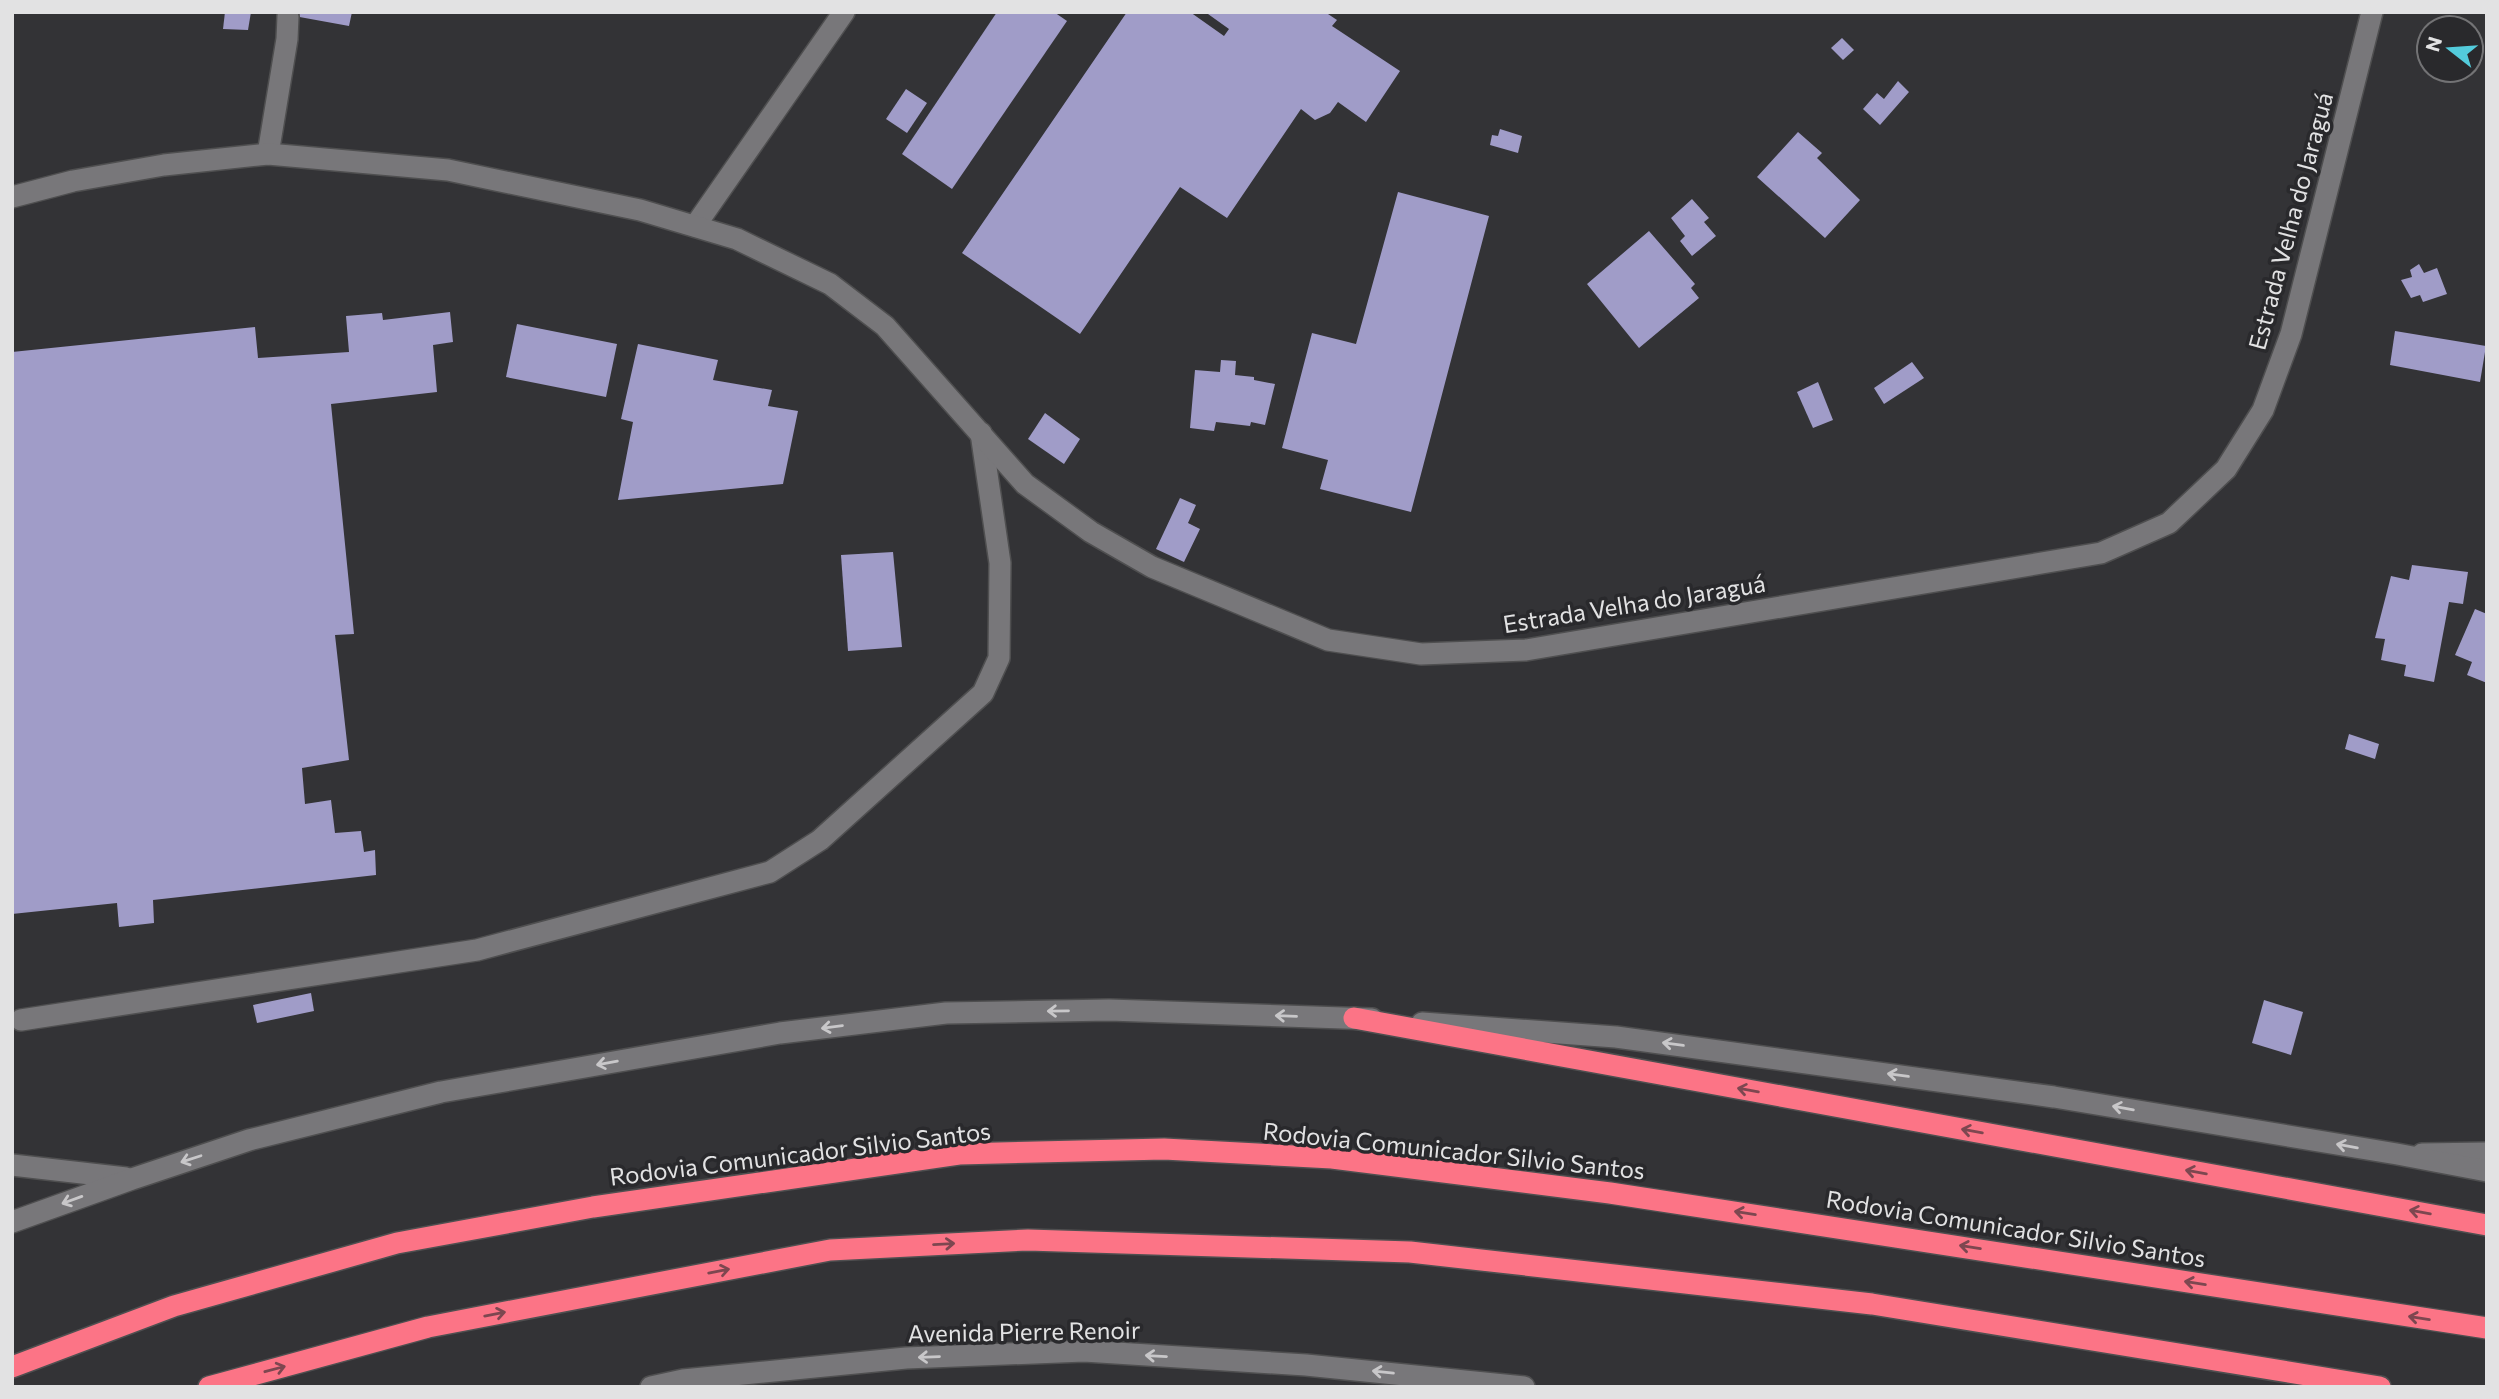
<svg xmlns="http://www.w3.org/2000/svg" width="2499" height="1399" viewBox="0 0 2499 1399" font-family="Commissioner,sans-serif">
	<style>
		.building { fill: #a09cc8 }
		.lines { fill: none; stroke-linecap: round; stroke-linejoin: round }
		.lane-casing { stroke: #4f4f50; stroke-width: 24 }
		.secondary-casing { stroke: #4f4f50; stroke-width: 24 }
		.highway-casing { stroke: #4f4f50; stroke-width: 24 }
		.lane { stroke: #78777a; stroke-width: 21 }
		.secondary { stroke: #78777a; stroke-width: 21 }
		.highway { stroke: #fc7486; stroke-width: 21 }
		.oneway { stroke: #c8c7c9 }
		.oneway2 { stroke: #7d4750 }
		.labels { text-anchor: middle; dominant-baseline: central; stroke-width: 7; stroke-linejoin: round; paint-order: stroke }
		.street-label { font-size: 24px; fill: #e2e2e3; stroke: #29292c }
	</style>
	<rect width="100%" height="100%" fill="#333336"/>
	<!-- building -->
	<g class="building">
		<polygon points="225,12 251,12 248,30 223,29"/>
		<polygon points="272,12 352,12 349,26"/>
		<polygon points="997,12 1054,12 1067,21 952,189 902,154"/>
		<polygon points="1127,12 1190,12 1224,36 1229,29 1208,14 1209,12 1325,12 1337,20 1332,26 1400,71 1366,122 1338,102 1330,113 1315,120 1301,109 1227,218 1180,187 1080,334 962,253"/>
		<polygon points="1842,38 1854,50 1843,60 1831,48"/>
		<polygon points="1898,81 1909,92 1880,125 1863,109 1877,93 1884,99"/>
		<polygon points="906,89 927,103 907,133 886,119"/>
		<polygon points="1500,129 1522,136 1518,153 1490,145 1492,135 1498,136"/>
		<polygon points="1798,132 1822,153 1817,158 1860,200 1825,238 1757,177"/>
		<polygon points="1398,192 1489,216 1411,512 1320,489 1328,460 1282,448 1312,333 1356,344"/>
		<polygon points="1692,199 1709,218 1704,222 1716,236 1692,256 1680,241 1685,236 1671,218"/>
		<polygon points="1649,231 1695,284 1691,288 1699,298 1639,348 1587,284"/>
		<polygon points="2419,264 2424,273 2437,268 2447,294 2423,302 2420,295 2411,298 2401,280 2412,277 2410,270"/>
		<polygon points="450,312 453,342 433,345 437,392 331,404 354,634 335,635 349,760 302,768 305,804 331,800 335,833 361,831 364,852 375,850 376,875 153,900 154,923 119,927 117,903 12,914 12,352 255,327 258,358 349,352 346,316 382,313 383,320"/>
		<polygon points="517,324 617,344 606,397 506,377"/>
		<polygon points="2395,331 2486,346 2480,382 2390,365"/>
		<polygon points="638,344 718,360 713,380 772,390 768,406 798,411 783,484 618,500 633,422 621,419"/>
		<polygon points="1221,360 1236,361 1235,375 1254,377 1254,380 1275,384 1265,425 1251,422 1250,426 1216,422 1214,431 1190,428 1195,370 1220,372"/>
		<polygon points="1912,362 1924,378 1884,404 1874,388"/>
		<polygon points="1818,382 1833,420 1813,428 1797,392"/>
		<polygon points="1045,413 1080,439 1064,464 1028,439"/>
		<polygon points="1180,498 1196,505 1188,523 1200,529 1184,562 1156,549"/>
		<polygon points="893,552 902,647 848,651 841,555"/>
		<polygon points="2412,565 2468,572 2463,604 2449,602 2434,682 2404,676 2406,665 2381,660 2385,639 2375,638 2391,576 2409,580"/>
		<polygon points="2475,609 2487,614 2487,683 2467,675 2472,662 2455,655"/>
		<polygon points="2349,734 2379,744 2375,759 2345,749"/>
		<polygon points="311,993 314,1011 257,1023 253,1005"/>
		<polygon points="2264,1000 2303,1012 2291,1055 2252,1043"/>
	</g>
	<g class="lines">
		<!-- lane casing -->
		<g class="lane-casing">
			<g id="lane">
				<polyline points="268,154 287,39 288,16"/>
				<polyline points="695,226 844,12"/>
				<polyline points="21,1020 477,950 770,872 820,840 983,693 999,658 1000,563 981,433"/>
				<polyline points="2422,1154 2487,1153"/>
			</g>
		</g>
		<!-- secondary casing -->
		<g class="secondary-casing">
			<g id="secondary">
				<polyline points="12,197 73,181 164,165 268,154 448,170 640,210 737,239 830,284 885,326 1025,484 1091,532 1152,567 1328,640 1421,654 1526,650 2101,553 2169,523 2226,469 2263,410 2291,334 2372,12"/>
				<polyline points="1422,1023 1616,1037 2054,1097 2397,1154 2487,1171"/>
				<polyline points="12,1165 126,1178"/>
				<polyline points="12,1222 132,1179 249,1140 441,1092 780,1033 946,1013 1109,1010 1372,1019"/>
				<polyline points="651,1387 683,1380 906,1358 1084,1351 1306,1365 1524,1387"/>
			</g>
		</g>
		<!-- highway casing -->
		<g class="highway-casing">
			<g id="highway">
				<polyline points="1354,1018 2487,1225"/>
				<polyline points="12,1367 174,1306 397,1243 593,1207 959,1154 1164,1149 1332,1158 1610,1193 2487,1328"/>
				<polyline points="209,1387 428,1327 830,1250 1028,1240 1410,1252 1872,1304 2380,1387"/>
			</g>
		</g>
		<!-- lane -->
		<use href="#lane" class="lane"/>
		<!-- secondary -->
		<use href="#secondary" class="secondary"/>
		<!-- highway -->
		<use href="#highway" class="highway"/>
	</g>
	<!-- one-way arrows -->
	<defs><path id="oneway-shaft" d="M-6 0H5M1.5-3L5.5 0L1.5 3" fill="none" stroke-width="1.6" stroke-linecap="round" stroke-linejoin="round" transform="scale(1.75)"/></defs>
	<g class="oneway">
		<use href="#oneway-shaft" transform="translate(1058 1011) rotate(179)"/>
		<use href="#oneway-shaft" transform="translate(1286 1016) rotate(-178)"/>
		<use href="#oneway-shaft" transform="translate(832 1027) rotate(173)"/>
		<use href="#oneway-shaft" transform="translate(1673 1044) rotate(-172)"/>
		<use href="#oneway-shaft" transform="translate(607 1063) rotate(170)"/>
		<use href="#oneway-shaft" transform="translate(1898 1075) rotate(-172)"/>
		<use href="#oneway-shaft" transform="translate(2123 1108) rotate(-170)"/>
		<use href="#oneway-shaft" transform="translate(2347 1146) rotate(-170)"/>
		<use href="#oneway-shaft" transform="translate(191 1159) rotate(162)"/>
		<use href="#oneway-shaft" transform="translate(72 1200) rotate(160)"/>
		<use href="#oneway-shaft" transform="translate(1156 1356) rotate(-177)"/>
		<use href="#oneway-shaft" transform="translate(929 1357) rotate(178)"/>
		<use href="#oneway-shaft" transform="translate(1383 1372) rotate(-174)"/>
	</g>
	<g class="oneway2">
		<use href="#oneway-shaft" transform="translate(1748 1090) rotate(-170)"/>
		<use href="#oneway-shaft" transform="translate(1972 1131) rotate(-170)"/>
		<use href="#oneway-shaft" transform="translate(2196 1172) rotate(-170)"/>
		<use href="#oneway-shaft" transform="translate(2420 1212) rotate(-170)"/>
		<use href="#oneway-shaft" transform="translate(1745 1213) rotate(-171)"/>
		<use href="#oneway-shaft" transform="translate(944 1244) rotate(-3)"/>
		<use href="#oneway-shaft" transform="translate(1970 1247) rotate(-171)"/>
		<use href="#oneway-shaft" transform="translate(719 1271) rotate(-11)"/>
		<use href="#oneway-shaft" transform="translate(2195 1283) rotate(-171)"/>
		<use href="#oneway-shaft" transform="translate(495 1314) rotate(-11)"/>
		<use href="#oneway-shaft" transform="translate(2419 1318) rotate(-171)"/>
		<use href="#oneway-shaft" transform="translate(275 1369) rotate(-15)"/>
	</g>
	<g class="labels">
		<!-- street labels -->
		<g class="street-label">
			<text transform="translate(2290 221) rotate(-75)">Estrada Velha do Jaraguá</text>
			<text transform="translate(1634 603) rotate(-9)">Estrada Velha do Jaraguá</text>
			<text transform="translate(1454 1150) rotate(6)">Rodovia Comunicador Silvio Santos</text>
			<text transform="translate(800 1153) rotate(-7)">Rodovia Comunicador Silvio Santos</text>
			<text transform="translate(2016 1228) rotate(9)">Rodovia Comunicador Silvio Santos</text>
			<text transform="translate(1024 1331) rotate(-1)">Avenida Pierre Renoir</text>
		</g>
	</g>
	<!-- border -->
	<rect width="2499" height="1399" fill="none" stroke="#e2e2e3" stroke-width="28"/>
	<!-- north arrow -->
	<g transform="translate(2450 49) rotate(287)"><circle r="33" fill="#29292c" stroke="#737375" stroke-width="2"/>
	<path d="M0-5L12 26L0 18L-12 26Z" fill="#53cbdb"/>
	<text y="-10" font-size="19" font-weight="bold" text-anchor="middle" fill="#e2e2e3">N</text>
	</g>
</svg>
